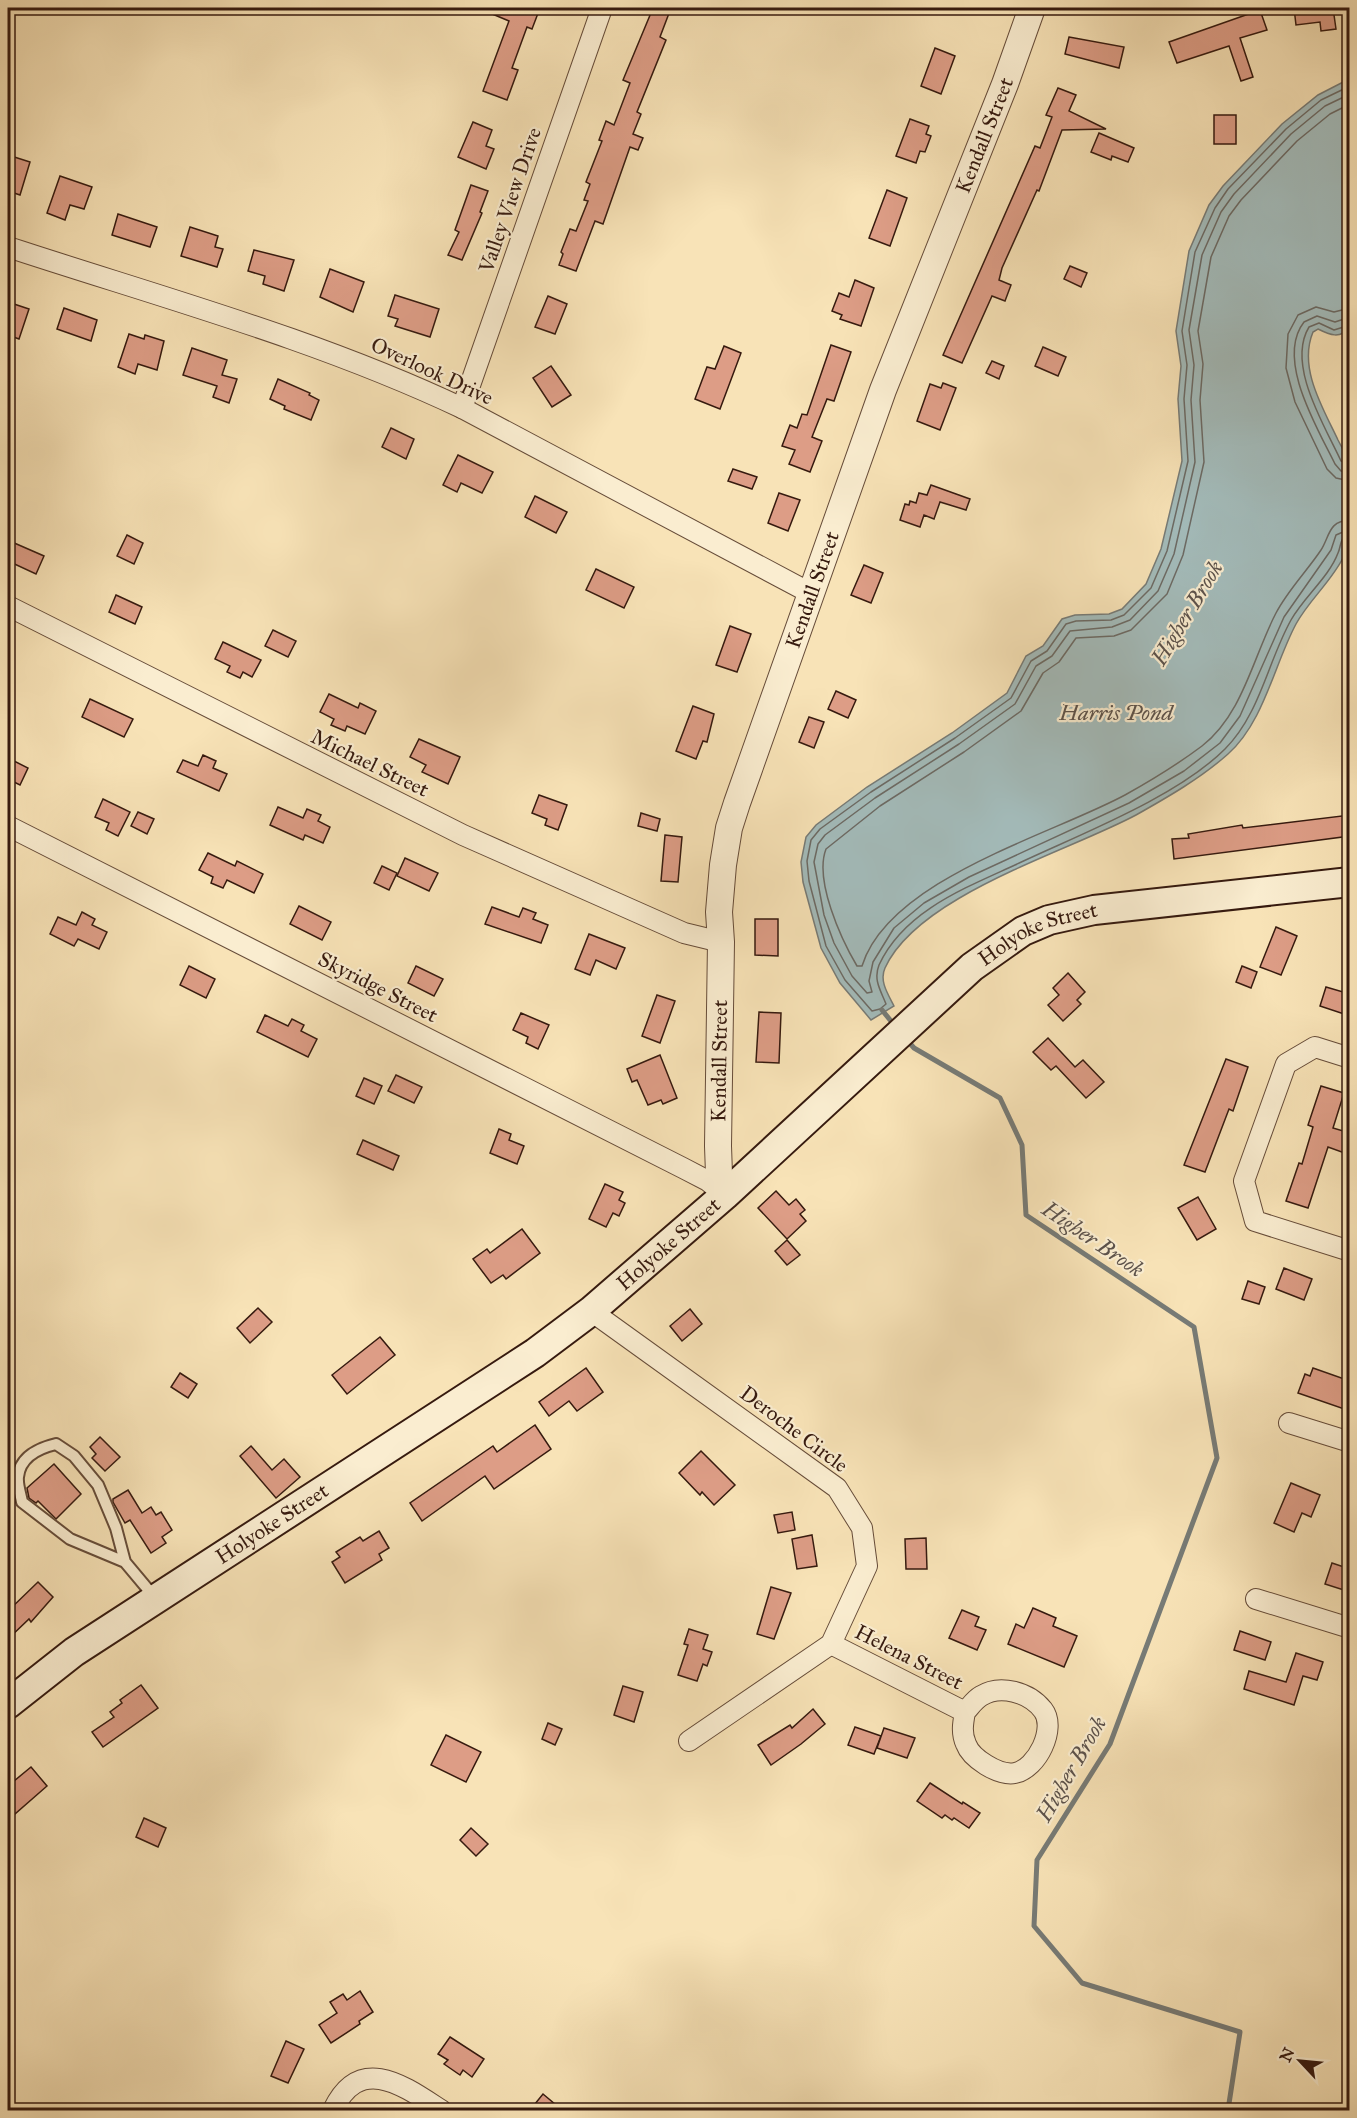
<svg xmlns="http://www.w3.org/2000/svg" width="1357" height="2118" viewBox="0 0 1357 2118" font-family="'IM FELL Great Primer',serif">
	<style>
		.water { fill: #a3bbba; stroke: #777b76; stroke-width: 1.5 }
		.lines { fill: none; stroke-linecap: round; stroke-linejoin: round }
		.shore { stroke: #6c6a64; stroke-width: 1.5 }
		.stream { stroke: #777b76; stroke-width: 5 }
		.building { fill: #dd9d86; stroke: #361a0f; stroke-width: 1.5 }
		.service-casing { stroke: #664c39; stroke-width: 14 }
		.minor-casing { stroke: #664c39; stroke-width: 22 }
		.tertiary-casing { stroke: #664c39; stroke-width: 28 }
		.secondary-casing { stroke: #361a0f; stroke-width: 32 }
		.service { stroke: #faedd0; stroke-width: 10 }
		.minor { stroke: #faedd0; stroke-width: 20 }
		.tertiary { stroke: #faedd0; stroke-width: 26 }
		.secondary { stroke: #faedd0; stroke-width: 28 }
		.labels { text-anchor: middle; dominant-baseline: central; stroke-width: 4.5; stroke-linejoin: round; paint-order: stroke }
		.street-label { font-size: 21px; fill: #361a0f; stroke: #faedd0 }
		.water-label { font-size: 22px; font-style: italic; fill: #5c524b; stroke: #faedd0 }
	</style>
	<rect width="100%" height="100%" fill="#f8e3b7"/>
	<filter id="stains"><feTurbulence type="fractalNoise" baseFrequency=".00333" numOctaves="4"/><feColorMatrix values="0 0 0 0 .2 0 0 0 0 .09 0 0 0 0 .02 0 0 0 .5 -.17"/></filter>
	<radialGradient id="worn" r=".72"><stop offset=".6" stop-color="#630" stop-opacity="0"/><stop offset="1" stop-color="#630" stop-opacity=".3"/></radialGradient>
	<!-- water -->
	<path class="water" d="M1349 79V328C1340 339 1330 335 1318 329L1313 332C1298 368 1323 408 1338 440 1342 448 1348 457 1350 465 1353 483 1351 541 1344 556 1332 581 1309 600 1296 624 1274 665 1264 722 1228 754 1201 778 1168 797 1136 815 1067 852 918 895 885 968 879 981 888 994 894 1006L871 1020 840 983 821 948 803 882 801 862 806 837 816 825 867 787 952 733 1007 693 1026 656 1043 646 1062 619 1075 615 1109 614 1122 609 1146 584 1161 549 1182 461 1178 399 1181 366 1176 331 1189 251 1209 205 1223 186 1282 124 1318 95Z"/>
	<g class="lines">
		<!-- shore -->
		<g class="shore">
			<path d="M1350 86 1321 100 1286 129 1228 189 1215 208 1195 252 1182 331 1187 365 1184 399 1188 461 1167 551 1151 588 1124 615 1111 620 1076 621 1066 624 1047 651 1031 661 1011 698 955 738 871 792 820 829 811 840 807 861 809 881 826 946 845 980 872 1011 880 1009 886 1004C881 991 873 980 879 965 904 911 965 888 1015 865 1078 835 1176 798 1225 749 1260 714 1268 661 1291 620 1304 597 1329 577 1338 553 1340 549 1340 544 1342 540L1350 537"/>
			<polyline points="1350,94 1325,106 1291,134 1234,194 1221,212 1202,255 1189,330 1194,365 1191,400 1195,462 1174,554 1158,591 1130,620 1112,627 1070,631 1052,656 1036,666 1015,704 959,744 875,798 825,835 818,844 814,862 824,915 834,943 852,976 867,993 872,992 869,981 873,962 894,928 924,903 969,877 1129,803 1184,771 1220,743 1240,716 1284,617 1331,550 1336,535 1350,529"/>
			<path d="M1350 104 1330 114 1297 141 1241 200 1229 216 1211 257 1198 331 1203 364 1200 400 1204 462 1183 555 1167 594 1131 630 1114 636 1076 638 1059 662 1043 673 1021 711 964 752 880 806 826 849C814 880 841 939 857 966H862C889 879 1051 835 1125 795 1152 780 1178 764 1202 746 1243 714 1253 657 1276 613 1288 590 1307 571 1321 550 1330 536 1328 521 1350 520"/>
			<polyline points="1350,308 1334,312 1316,307 1298,315 1288,334 1286,368 1295,402 1327,469 1336,478 1350,481"/>
			<path d="M1350 317 1335 322 1317 316 1304 322C1275 359 1318 429 1335 464L1341 471 1350 472"/>
			<path d="M1350 325 1334 330 1319 323 1309 327C1286 365 1325 426 1341 461L1350 465"/>
		</g>
		<!-- stream -->
		<g class="stream">
			<polyline points="882,1010 895,1026"/>
			<polyline points="907,1040 914,1048 1000,1098 1022,1145 1026,1215 1194,1327 1217,1458 1110,1744 1037,1860 1034,1926 1082,1983 1240,2032 1228,2110"/>
		</g>
	</g>
	<!-- building -->
	<g class="building">
		<polygon points="478,8 540,8 532,29 527,27 512,68 518,70 507,100 483,91 509,21"/>
		<polygon points="653,8 671,8 660,37 666,40 637,112 641,114 633,134 643,138 638,150 630,147 603,224 595,221 576,271 559,265 563,254 561,252 570,229 576,231 588,201 584,200 590,184 586,182 602,141 599,140 606,121 614,125 630,83 623,80"/>
		<polygon points="1294,8 1333,8 1336,29 1321,31 1320,22 1296,25"/>
		<polygon points="1260,10 1267,30 1240,38 1253,77 1241,81 1229,46 1177,63 1169,42"/>
		<polygon points="1069,37 1124,47 1119,68 1065,54"/>
		<polygon points="935,48 955,56 941,94 921,86"/>
		<polygon points="1058,88 1076,95 1069,111 1106,129 1062,130 1039,191 1037,190 1002,268 999,280 1011,285 1005,301 992,296 962,363 943,355 1035,146 1040,148 1052,117 1046,115"/>
		<rect x="1214" y="115" width="22" height="29"/>
		<polygon points="910,119 929,126 926,134 931,136 925,152 920,151 916,163 896,156"/>
		<polygon points="473,122 492,130 486,146 494,149 486,169 458,157"/>
		<polygon points="1099,133 1134,148 1128,162 1112,156 1111,160 1091,152"/>
		<polygon points="8,155 30,162 20,195 8,191"/>
		<polygon points="60,176 92,187 84,209 70,205 65,220 47,213"/>
		<polygon points="471,185 488,191 480,212 482,213 462,260 448,255 459,232 455,230"/>
		<polygon points="887,190 907,198 890,246 869,238"/>
		<polygon points="118,214 157,227 150,247 112,235"/>
		<polygon points="190,227 218,236 215,247 223,249 217,267 181,256"/>
		<polygon points="254,250 294,260 284,291 263,284 265,276 248,271"/>
		<polygon points="1070,266 1087,273 1081,287 1064,279"/>
		<polygon points="330,269 364,282 353,312 320,297"/>
		<polygon points="855,280 874,288 861,326 840,319 842,315 832,311 839,293 849,297"/>
		<polygon points="395,295 439,309 430,337 395,326 398,319 388,316"/>
		<polygon points="548,296 567,304 555,334 535,327"/>
		<polygon points="8,302 29,309 19,339 8,335"/>
		<polygon points="64,308 97,320 91,341 57,329"/>
		<polygon points="129,334 144,339 145,335 164,341 157,370 138,364 135,374 118,367"/>
		<polygon points="831,345 851,352 834,401 827,399 812,437 822,441 810,472 789,464 795,450 782,446 790,425 797,428 802,414 807,415"/>
		<polygon points="724,346 741,353 720,409 695,399 707,367 715,369"/>
		<polygon points="1043,347 1066,357 1058,376 1035,366"/>
		<polygon points="192,348 227,360 222,375 237,379 229,403 213,397 217,386 183,375"/>
		<polygon points="992,361 1004,366 999,379 986,373"/>
		<polygon points="551,366 571,395 552,407 533,378"/>
		<polygon points="278,379 310,393 309,395 319,400 311,420 284,409 285,406 270,399"/>
		<polygon points="943,383 956,388 940,430 917,421 930,384 941,388"/>
		<polygon points="391,428 414,439 406,459 382,447"/>
		<polygon points="458,455 493,472 482,493 461,483 457,492 443,485"/>
		<polygon points="733,469 757,477 752,489 728,481"/>
		<polygon points="931,485 970,499 966,510 940,502 934,519 924,515 920,527 900,520 905,504 909,505 910,501 916,503 919,493 927,495"/>
		<polygon points="779,493 800,500 788,531 768,523"/>
		<polygon points="535,496 567,512 556,533 525,517"/>
		<polygon points="127,535 143,543 134,564 117,556"/>
		<polygon points="12,542 44,556 36,574 8,561 8,551"/>
		<polygon points="864,565 883,573 871,603 851,595"/>
		<polygon points="596,569 634,587 624,608 586,590"/>
		<polygon points="116,595 142,607 135,624 109,612"/>
		<polygon points="730,626 751,634 737,672 716,665"/>
		<polygon points="273,630 296,641 288,657 265,646"/>
		<polygon points="223,642 261,660 252,677 243,672 240,678 227,672 230,666 215,659"/>
		<polygon points="836,691 856,700 848,718 828,709"/>
		<polygon points="329,694 358,708 360,703 376,711 365,734 347,726 345,731 331,725 334,719 320,712"/>
		<polygon points="90,699 133,719 124,737 82,717"/>
		<polygon points="693,706 714,714 707,742 703,741 696,759 676,751"/>
		<polygon points="809,717 824,722 814,748 799,742"/>
		<polygon points="419,739 460,757 448,784 422,772 426,765 410,757"/>
		<polygon points="203,755 216,761 213,768 227,774 219,791 177,772 183,760 198,766"/>
		<polygon points="8,758 28,768 20,785 8,779"/>
		<polygon points="539,795 567,805 558,830 545,825 547,819 532,813"/>
		<polygon points="103,799 130,812 118,836 106,830 109,823 95,817"/>
		<polygon points="278,807 303,818 307,809 321,815 318,821 330,827 323,843 305,835 303,840 270,825"/>
		<polygon points="138,812 154,819 147,834 131,826"/>
		<polygon points="641,813 660,819 657,831 638,826"/>
		<polygon points="1350,815 1350,836 1174,859 1172,839 1189,838 1188,834 1242,825 1243,828"/>
		<polygon points="665,835 682,837 678,882 661,881"/>
		<polygon points="208,853 235,866 237,861 263,874 254,893 227,880 223,888 211,883 213,877 199,870"/>
		<polygon points="405,858 438,873 429,891 397,876"/>
		<polygon points="382,866 397,873 389,890 374,883"/>
		<polygon points="299,906 331,922 322,940 290,924"/>
		<polygon points="492,907 519,917 523,908 536,913 533,919 548,925 541,943 485,924"/>
		<polygon points="82,912 95,919 92,925 107,932 99,949 78,939 74,946 50,934 58,917 76,925"/>
		<polygon points="755,919 778,919 778,956 755,955"/>
		<polygon points="1276,927 1297,936 1281,975 1260,967"/>
		<polygon points="589,934 625,948 616,969 596,960 590,975 575,969"/>
		<polygon points="189,966 215,979 206,998 180,985"/>
		<polygon points="416,966 443,979 434,996 408,983"/>
		<polygon points="1242,966 1257,972 1251,988 1236,982"/>
		<polygon points="1068,973 1085,992 1077,1000 1081,1004 1063,1021 1048,1005 1059,995 1053,988"/>
		<polygon points="1326,987 1350,994 1350,1016 1320,1006"/>
		<polygon points="657,995 675,1001 660,1043 642,1036"/>
		<polygon points="759,1012 781,1013 779,1063 756,1062"/>
		<polygon points="521,1013 549,1025 538,1049 526,1043 528,1037 513,1030"/>
		<polygon points="265,1015 288,1026 292,1019 304,1025 301,1031 317,1039 308,1057 257,1032"/>
		<polygon points="1048,1038 1075,1067 1083,1060 1104,1082 1086,1098 1056,1066 1051,1070 1033,1052"/>
		<polygon points="660,1055 677,1098 663,1104 661,1100 648,1105 637,1080 632,1082 627,1069"/>
		<polygon points="1226,1059 1248,1067 1233,1111 1229,1109 1205,1172 1184,1165"/>
		<polygon points="396,1075 422,1087 414,1103 388,1091"/>
		<polygon points="364,1078 382,1086 374,1104 356,1096"/>
		<polygon points="1321,1086 1344,1093 1333,1128 1350,1133 1350,1155 1328,1147 1308,1208 1286,1201 1299,1163 1302,1164 1313,1127 1308,1125"/>
		<polygon points="499,1129 511,1134 509,1140 524,1146 517,1164 490,1153"/>
		<polygon points="363,1140 399,1156 393,1170 357,1154"/>
		<polygon points="605,1184 623,1192 619,1200 625,1203 619,1216 613,1213 606,1227 589,1219"/>
		<polygon points="776,1191 789,1205 796,1199 805,1210 800,1214 806,1221 787,1239 758,1208"/>
		<polygon points="1198,1197 1216,1229 1197,1240 1178,1208"/>
		<polygon points="522,1229 540,1253 506,1279 503,1275 491,1283 473,1259 487,1249 490,1253"/>
		<polygon points="787,1240 800,1255 787,1265 775,1251"/>
		<polygon points="1284,1268 1312,1279 1304,1300 1276,1289"/>
		<polygon points="1248,1281 1265,1287 1259,1304 1242,1299"/>
		<polygon points="258,1308 272,1322 250,1343 237,1328"/>
		<polygon points="690,1309 702,1324 682,1341 670,1326"/>
		<polygon points="380,1337 395,1355 347,1394 332,1375"/>
		<polygon points="586,1368 603,1392 577,1411 569,1401 549,1416 539,1402"/>
		<polygon points="1313,1368 1350,1381 1350,1411 1298,1393 1305,1374 1310,1376"/>
		<polygon points="180,1373 197,1384 188,1398 171,1387"/>
		<polygon points="535,1425 551,1449 494,1489 485,1476 422,1521 410,1503 493,1446 497,1452"/>
		<polygon points="100,1437 120,1457 105,1471 92,1458 96,1454 90,1447"/>
		<polygon points="251,1446 272,1470 284,1459 300,1477 276,1498 240,1456"/>
		<polygon points="701,1451 735,1485 714,1505 702,1492 700,1495 679,1473"/>
		<polygon points="54,1464 81,1494 56,1519 38,1501 36,1503 29,1498 27,1488"/>
		<polygon points="1291,1483 1320,1495 1311,1517 1302,1513 1294,1532 1274,1523"/>
		<polygon points="128,1490 142,1513 151,1507 156,1515 161,1512 172,1530 162,1537 166,1543 151,1553 130,1520 125,1523 113,1502 113,1499"/>
		<polygon points="792,1512 795,1530 778,1533 774,1515"/>
		<polygon points="379,1531 389,1548 379,1554 382,1560 345,1583 332,1562 340,1557 336,1552 360,1537 363,1541"/>
		<polygon points="812,1535 817,1566 797,1569 792,1539"/>
		<polygon points="926,1538 927,1569 906,1569 905,1539"/>
		<polygon points="1332,1563 1350,1569 1350,1592 1325,1584"/>
		<polygon points="38,1582 53,1597 31,1622 29,1619 8,1639 8,1611"/>
		<polygon points="771,1587 791,1593 774,1639 757,1634"/>
		<polygon points="1033,1608 1056,1618 1053,1626 1077,1636 1064,1667 1008,1644 1016,1624 1024,1628"/>
		<polygon points="962,1610 979,1617 975,1626 986,1630 977,1650 949,1638"/>
		<polygon points="689,1629 708,1635 703,1649 712,1652 707,1666 703,1664 697,1681 678,1675 688,1645 684,1644"/>
		<polygon points="1240,1631 1271,1642 1265,1660 1234,1650"/>
		<polygon points="1296,1653 1323,1662 1317,1680 1303,1676 1294,1705 1244,1689 1249,1671 1286,1682"/>
		<polygon points="141,1685 158,1708 103,1747 92,1732 114,1717 110,1712 122,1703 120,1700"/>
		<polygon points="623,1686 643,1692 634,1722 614,1715"/>
		<polygon points="813,1709 825,1724 801,1744 771,1765 758,1745 790,1725 792,1728"/>
		<polygon points="548,1723 562,1729 555,1745 542,1739"/>
		<polygon points="855,1727 881,1736 874,1754 848,1745"/>
		<polygon points="884,1728 915,1738 907,1758 877,1748"/>
		<polygon points="446,1735 481,1752 466,1782 431,1765"/>
		<polygon points="31,1767 47,1786 8,1820 8,1786"/>
		<polygon points="930,1783 962,1804 963,1802 980,1813 969,1828 954,1818 952,1820 945,1815 942,1818 917,1801"/>
		<polygon points="144,1818 166,1828 158,1847 136,1837"/>
		<polygon points="471,1828 488,1844 476,1856 460,1840"/>
		<polygon points="360,1991 373,2012 359,2021 360,2024 331,2043 319,2025 337,2013 330,2002 343,1994 347,2000"/>
		<polygon points="450,2037 484,2059 472,2077 463,2070 460,2075 444,2064 448,2060 438,2054"/>
		<polygon points="286,2041 304,2049 288,2083 271,2076"/>
		<polygon points="543,2094 562,2110 530,2110"/>
	</g>
	<g class="lines">
		<!-- service casing -->
		<g class="service-casing">
			<path id="service" d="M125 1562 70 1539 22 1502C21 1495 17 1485 18 1477 20 1457 39 1448 56 1444L74 1456 98 1485 116 1528 125 1562 156 1599"/>
		</g>
		<!-- minor casing -->
		<g class="minor-casing">
			<g id="minor">
				<path d="M8 247C160 297 316 339 462 408L812 594"/>
				<polyline points="462,408 602,8"/>
				<polyline points="8,606 463,835 684,933 721,942"/>
				<polyline points="8,826 683,1168 708,1181 725,1195"/>
				<polyline points="1350,1058 1315,1047 1286,1064 1244,1181 1255,1221 1350,1251"/>
				<polyline points="591,1311 837,1488 862,1528 867,1566 831,1644 689,1741"/>
				<polyline points="1289,1423 1350,1442"/>
				<polyline points="1256,1599 1350,1628"/>
				<path d="M831 1644 965 1712C963 1723 961 1733 966 1744 971 1758 998 1776 1015 1773 1037 1769 1057 1728 1043 1710 1029 1692 1000 1684 981 1696 974 1700 970 1707 965 1712"/>
				<path d="M333 2110C360 2053 404 2086 441 2110"/>
			</g>
		</g>
		<!-- tertiary casing -->
		<g class="tertiary-casing">
			<g id="tertiary">
				<path id="s1" d="M725 1195 719 1174 718 1146 721 942 719 912 723 865 729 828 737 803 883 390 1005 84 1032 8"/>
			</g>
		</g>
		<!-- secondary casing -->
		<g class="secondary-casing">
			<g id="secondary">
				<path id="s2" d="M8 1704 74 1652 535 1353 591 1311 725 1195 972 967 1023 931 1049 920 1094 910 1350 882"/>
			</g>
		</g>
		<!-- service -->
		<use href="#service" class="service"/>
		<!-- minor -->
		<use href="#minor" class="minor"/>
		<!-- tertiary -->
		<use href="#tertiary" class="tertiary"/>
		<!-- secondary -->
		<use href="#secondary" class="secondary"/>
	</g>
	<g class="labels">
		<!-- street labels -->
		<g class="street-label">
			<text stroke="none"><textPath href="#s1" startOffset="1107">Kendall Street</textPath></text>
			<text transform="translate(510 200) rotate(-71)">Valley View Drive</text>
			<text transform="translate(432 371) rotate(25)">Overlook Drive</text>
			<text stroke="none"><textPath href="#s1" startOffset="621">Kendall Street</textPath></text>
			<text transform="translate(370 763) rotate(26)">Michael Street</text>
			<text stroke="none"><textPath href="#s2" startOffset="1292">Holyoke Street</textPath></text>
			<text transform="translate(378 987) rotate(27)">Skyridge Street</text>
			<text stroke="none"><textPath href="#s1" startOffset="135">Kendall Street</textPath></text>
			<text stroke="none"><textPath href="#s2" startOffset="806">Holyoke Street</textPath></text>
			<text transform="translate(794 1429) rotate(37)">Deroche Circle</text>
			<text stroke="none"><textPath href="#s2" startOffset="320">Holyoke Street</textPath></text>
			<text transform="translate(909 1657) rotate(27)">Helena Street</text>
		</g>
		<!-- water labels -->
		<g class="water-label">
			<text transform="translate(1187 613) rotate(-59)">Higher Brook</text>
			<text x="1116" y="712">Harris Pond</text>
			<text transform="translate(1093 1239) rotate(34)">Higher Brook</text>
			<text transform="translate(1071 1769) rotate(-60)">Higher Brook</text>
		</g>
	</g>
	<!-- margin -->
	<rect width="1357" height="2118" fill="none" stroke="#f8e3b7" stroke-width="30"/>
	<rect x="9" y="9" width="1339" height="2100" fill="none" stroke="#361a0f" stroke-width="3"/>
	<rect x="15" y="15" width="1327" height="2088" fill="none" stroke="#361a0f" stroke-width="1.5"/>
	<!-- north arrow -->
	<g transform="translate(1300 2061) rotate(296)" stroke="#faedd0" stroke-width="4.5" paint-order="stroke">
	<path d="M0-4.5L10 22L0 15L-10 22Z" fill="#361a0f"/>
	<text y="-9" font-size="16" font-weight="bold" text-anchor="middle" fill="#361a0f">N</text>
	</g>
	<rect width="100%" height="100%" filter="url(#stains)"/>
	<rect width="100%" height="100%" fill="url(#worn)"/>
</svg>
